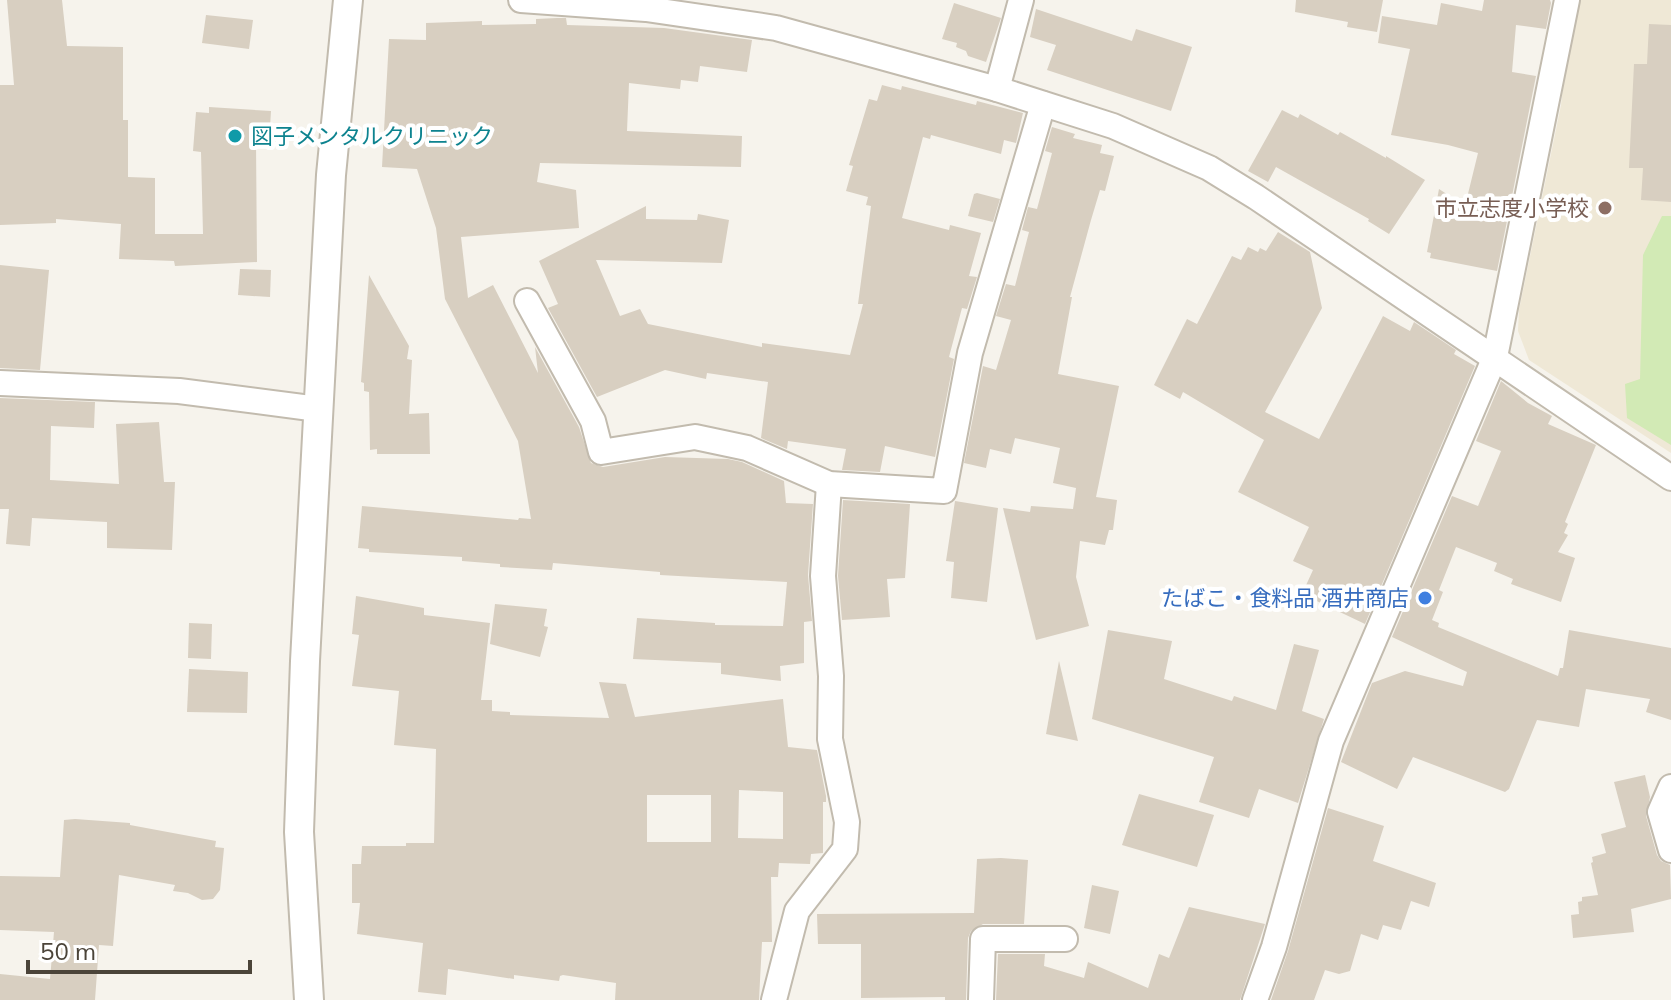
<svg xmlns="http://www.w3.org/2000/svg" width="1671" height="1000" viewBox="0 0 1671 1000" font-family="Mulish,'Noto Sans JP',sans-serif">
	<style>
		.education { fill: #efe8d6 }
		.green { fill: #d2eab5 }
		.building { fill: #d8cfc1; fill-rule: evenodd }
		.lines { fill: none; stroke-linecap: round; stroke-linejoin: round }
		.minor-casing { stroke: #c2bbae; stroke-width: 28 }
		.tertiary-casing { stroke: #c2bbae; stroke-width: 32 }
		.minor { stroke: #fff; stroke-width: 24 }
		.tertiary { stroke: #fff; stroke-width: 28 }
		.culture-dot { fill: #0f9aa8; stroke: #fff; stroke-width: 3 }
		.education-dot { fill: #8d6e63; stroke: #fff; stroke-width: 3 }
		.shop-dot { fill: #3f7fe0; stroke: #fff; stroke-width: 3 }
		.labels { text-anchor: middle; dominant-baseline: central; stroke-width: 8; stroke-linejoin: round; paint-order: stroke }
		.culture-label { font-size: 22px; fill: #0d838f; stroke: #fff; text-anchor: start }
		.education-label { font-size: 22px; fill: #785e54; stroke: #fff; text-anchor: end }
		.shop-label { font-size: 22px; fill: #366cbe; stroke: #fff; text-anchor: end }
	</style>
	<rect width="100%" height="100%" fill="#f6f3ec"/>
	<!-- education -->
	<polygon class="education" points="1572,0 1671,0 1671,453 1529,360 1518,331 1519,310 1561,105"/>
	<!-- green -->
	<polygon class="green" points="1662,216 1671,216 1671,445 1627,418 1625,384 1640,379 1643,255"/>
	<!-- building -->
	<g class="building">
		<polygon points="7,0 62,0 67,46 123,47 123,120 128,120 128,177 155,178 155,234 203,234 201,152 193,151 196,112 209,113 209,107 271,111 269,144 256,143 257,262 175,266 174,261 119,259 121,224 56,219 56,223 0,225 0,85 14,85"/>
		<polygon points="1296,0 1383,0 1377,32 1347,27 1348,22 1295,12"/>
		<polygon points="1484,0 1550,0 1551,3 1546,29 1516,25 1512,72 1536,76 1497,271 1430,258 1431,253 1427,252 1439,189 1465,206 1478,153 1448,145 1391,135 1410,49 1378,43 1382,16 1437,25 1441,3 1482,11"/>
		<polygon points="954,3 1001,18 986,62 968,56 966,51 956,47 957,43 942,39"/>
		<polygon points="1036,9 1132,41 1136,29 1192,47 1171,111 1047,70 1056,45 1030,37"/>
		<polygon points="206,15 253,20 249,49 202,43"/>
		<polygon points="557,18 566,18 567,25 664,28 752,40 747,72 700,66 698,82 681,80 680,89 629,83 627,131 742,136 741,167 540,163 537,182 576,190 579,228 461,237 468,298 493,285 538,373 535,347 579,427 591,463 603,467 665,457 728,459 742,462 784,481 786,503 813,504 808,575 812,621 804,622 804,663 780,666 781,681 721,674 721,663 633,659 637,618 715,623 715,625 783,626 787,582 660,575 660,572 553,563 552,570 500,567 500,564 462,561 462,557 369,552 369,549 358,548 362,506 518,520 519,518 531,519 518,441 445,299 436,228 417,169 382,167 389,39 426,40 426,23 482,21 482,25 536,24 536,19"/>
		<polygon points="1649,24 1671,25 1671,202 1641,200 1643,168 1629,168 1634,64 1647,64"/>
		<polygon points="882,85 901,90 902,86 976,105 977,101 1023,113 1016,143 1004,140 1001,154 931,135 930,139 923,137 902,218 949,230 950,225 981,233 969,276 977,277 967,309 962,308 949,357 954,359 935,457 885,446 880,472 842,470 846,449 788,441 787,449 761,438 768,382 707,373 706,379 665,370 597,397 548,308 558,304 539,261 646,206 646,219 697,220 698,214 729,220 722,263 596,260 620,316 640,309 648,324 762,347 762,343 850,355 863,304 858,304 871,206 866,205 868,197 846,191 853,166 849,165 869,99 877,101"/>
		<polygon points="1282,110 1298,118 1300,114 1338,135 1340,132 1386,158 1386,156 1425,180 1389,234 1368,221 1369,219 1276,167 1268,182 1248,171"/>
		<polygon points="1052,127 1075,134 1073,138 1102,145 1100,153 1114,156 1105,191 1100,190 1091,220 1070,297 1072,297 1058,374 1119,386 1096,497 1117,500 1113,530 1109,530 1105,545 1080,541 1076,577 1089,626 1036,640 1003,508 1030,512 1031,506 1073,509 1076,488 1053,483 1060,448 1015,438 1011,454 990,449 986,468 964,463 983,366 996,370 1011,320 996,316 1006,284 1015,286 1029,232 1022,230 1028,207 1037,209 1052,153 1045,151"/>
		<polygon points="977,193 1000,199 993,222 968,216 974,194"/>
		<polygon points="1278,232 1310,252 1322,308 1265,412 1319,439 1383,316 1410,331 1414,322 1456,350 1454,354 1475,366 1365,624 1302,594 1313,570 1293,561 1309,527 1238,492 1264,440 1183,392 1180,399 1154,385 1187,319 1197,324 1232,256 1241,260 1248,247 1258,252 1260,248 1266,251"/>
		<polygon points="0,265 49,270 40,370 0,368"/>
		<polygon points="240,269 271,270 270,297 238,295"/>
		<polygon points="369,275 409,346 407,359 412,360 409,414 429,413 430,454 377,454 377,449 370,450 369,392 364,391 364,383 361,382"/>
		<polygon points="1501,381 1528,403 1552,416 1548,424 1596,445 1565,522 1568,524 1564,533 1568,535 1558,552 1575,558 1561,602 1511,584 1513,579 1494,571 1497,563 1456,547 1439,590 1443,592 1432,620 1439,623 1438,627 1558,676 1560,668 1563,668 1569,630 1671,648 1671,720 1646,712 1650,699 1586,689 1579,727 1537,720 1509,789 1505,792 1413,757 1397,789 1341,762 1372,683 1405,671 1463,686 1467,672 1392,637 1452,496 1478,506 1501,451 1476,441"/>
		<polygon points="0,398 95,402 94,428 51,426 50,480 119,484 116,424 159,422 164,482 175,482 172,550 107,548 107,522 32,518 30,546 6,544 9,509 0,509"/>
		<polygon points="843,500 910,504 905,578 887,579 890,617 842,620 838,576"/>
		<polygon points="955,501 998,508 987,602 951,598 954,562 946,561"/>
		<path d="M356 596 424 608V615L490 623 481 700H492V711L510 712V715L609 718 599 682 626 684 635 717 783 699 788 747 817 750 826 796V802H823V853L811 854 810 864 779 863 778 877H771L772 942H762L759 1000H615L616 983 563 975 560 976 559 981 514 975V979L448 969 446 995 418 992 423 943 357 934 360 903H352V864H361L362 846H406V843H434L436 749 394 745 399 691 352 686 359 635 352 634ZM739 790 783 792V839L738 838ZM647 795H711V842H647Z"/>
		<polygon points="495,604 547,609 544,626 548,627 540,657 490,644"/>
		<polygon points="189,623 212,624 211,659 188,658"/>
		<polygon points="1108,630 1172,641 1164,679 1232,701 1234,696 1276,710 1294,644 1319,650 1302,711 1324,719 1298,803 1259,789 1249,818 1199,802 1214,757 1092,719"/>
		<polygon points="1059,661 1078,741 1046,734"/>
		<polygon points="189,669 248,672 247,713 187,712"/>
		<polygon points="1645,775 1650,797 1646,816 1657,855 1661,861 1670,865 1671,899 1631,909 1634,932 1573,938 1571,915 1579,914 1578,902 1582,901 1582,897 1598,895 1591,863 1593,862 1592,857 1606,853 1601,834 1626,827 1614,782"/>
		<polygon points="1139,794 1214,815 1197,867 1122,845"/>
		<polygon points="1328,808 1384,826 1373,861 1436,883 1429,907 1411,901 1401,930 1383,925 1378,940 1361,934 1350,971 1339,974 1325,970 1314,1000 1271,1000 1288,951"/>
		<polygon points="75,819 130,823 130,825 216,841 215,847 224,848 220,890 213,899 202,900 188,893 173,891 175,885 119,875 113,946 99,945 95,1000 0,1000 0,974 50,979 54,932 0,930 0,876 60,877 64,820"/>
		<polygon points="1001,858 1028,860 1024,924 983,924 971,931 968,938 966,1000 945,1000 945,997 861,998 861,944 818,944 817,914 974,913 977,859"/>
		<polygon points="1092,885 1119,891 1110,934 1084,928"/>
		<polygon points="1189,907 1265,924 1240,1000 996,1000 998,954 1045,954 1044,966 1084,978 1088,962 1148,988 1159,954 1169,958"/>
	</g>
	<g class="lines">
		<!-- minor casing -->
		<g class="minor-casing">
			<g id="minor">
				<polyline points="521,0 646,9 776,28 997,89 1113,126 1209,168 1256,197 1671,478"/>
				<polyline points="997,89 1021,0"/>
				<polyline points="527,301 593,421 601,452 695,437 747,448 829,484 944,491 970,353 1043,104"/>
				<polyline points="0,383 179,391 318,409"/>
				<polyline points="1671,787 1660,812 1671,850"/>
				<polyline points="774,1000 797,911 845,849 847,822 830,739 831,676 823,576 829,484"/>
				<polyline points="981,1000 983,939 1065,939"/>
				<polyline points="1255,1000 1274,947 1331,741 1495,357 1567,0"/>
			</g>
		</g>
		<!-- tertiary casing -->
		<g class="tertiary-casing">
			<polyline id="tertiary" points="309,1000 299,832 305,661 331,175 348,0"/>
		</g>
		<!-- minor -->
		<use href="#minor" class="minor"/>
		<!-- tertiary -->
		<use href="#tertiary" class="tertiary"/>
	</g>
	<!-- markers -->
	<circle class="culture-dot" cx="235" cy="136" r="8"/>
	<circle class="education-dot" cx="1605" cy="208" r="8"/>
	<circle class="shop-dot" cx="1425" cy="598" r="8"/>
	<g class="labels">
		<!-- culture labels -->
		<g class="culture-label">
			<text x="251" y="136">図子メンタルクリニック</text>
		</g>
		<!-- education labels -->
		<g class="education-label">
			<text x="1589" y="208">市立志度小学校</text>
		</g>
		<!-- shop labels -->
		<g class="shop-label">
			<text x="1409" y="598">たばこ・食料品 酒井商店</text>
		</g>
	</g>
	<!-- scale -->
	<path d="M28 960v12h222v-12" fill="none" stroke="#4b4439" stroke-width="4"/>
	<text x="40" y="960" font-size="24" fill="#4b4439" stroke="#ffffff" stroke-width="6" paint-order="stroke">50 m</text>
</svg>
